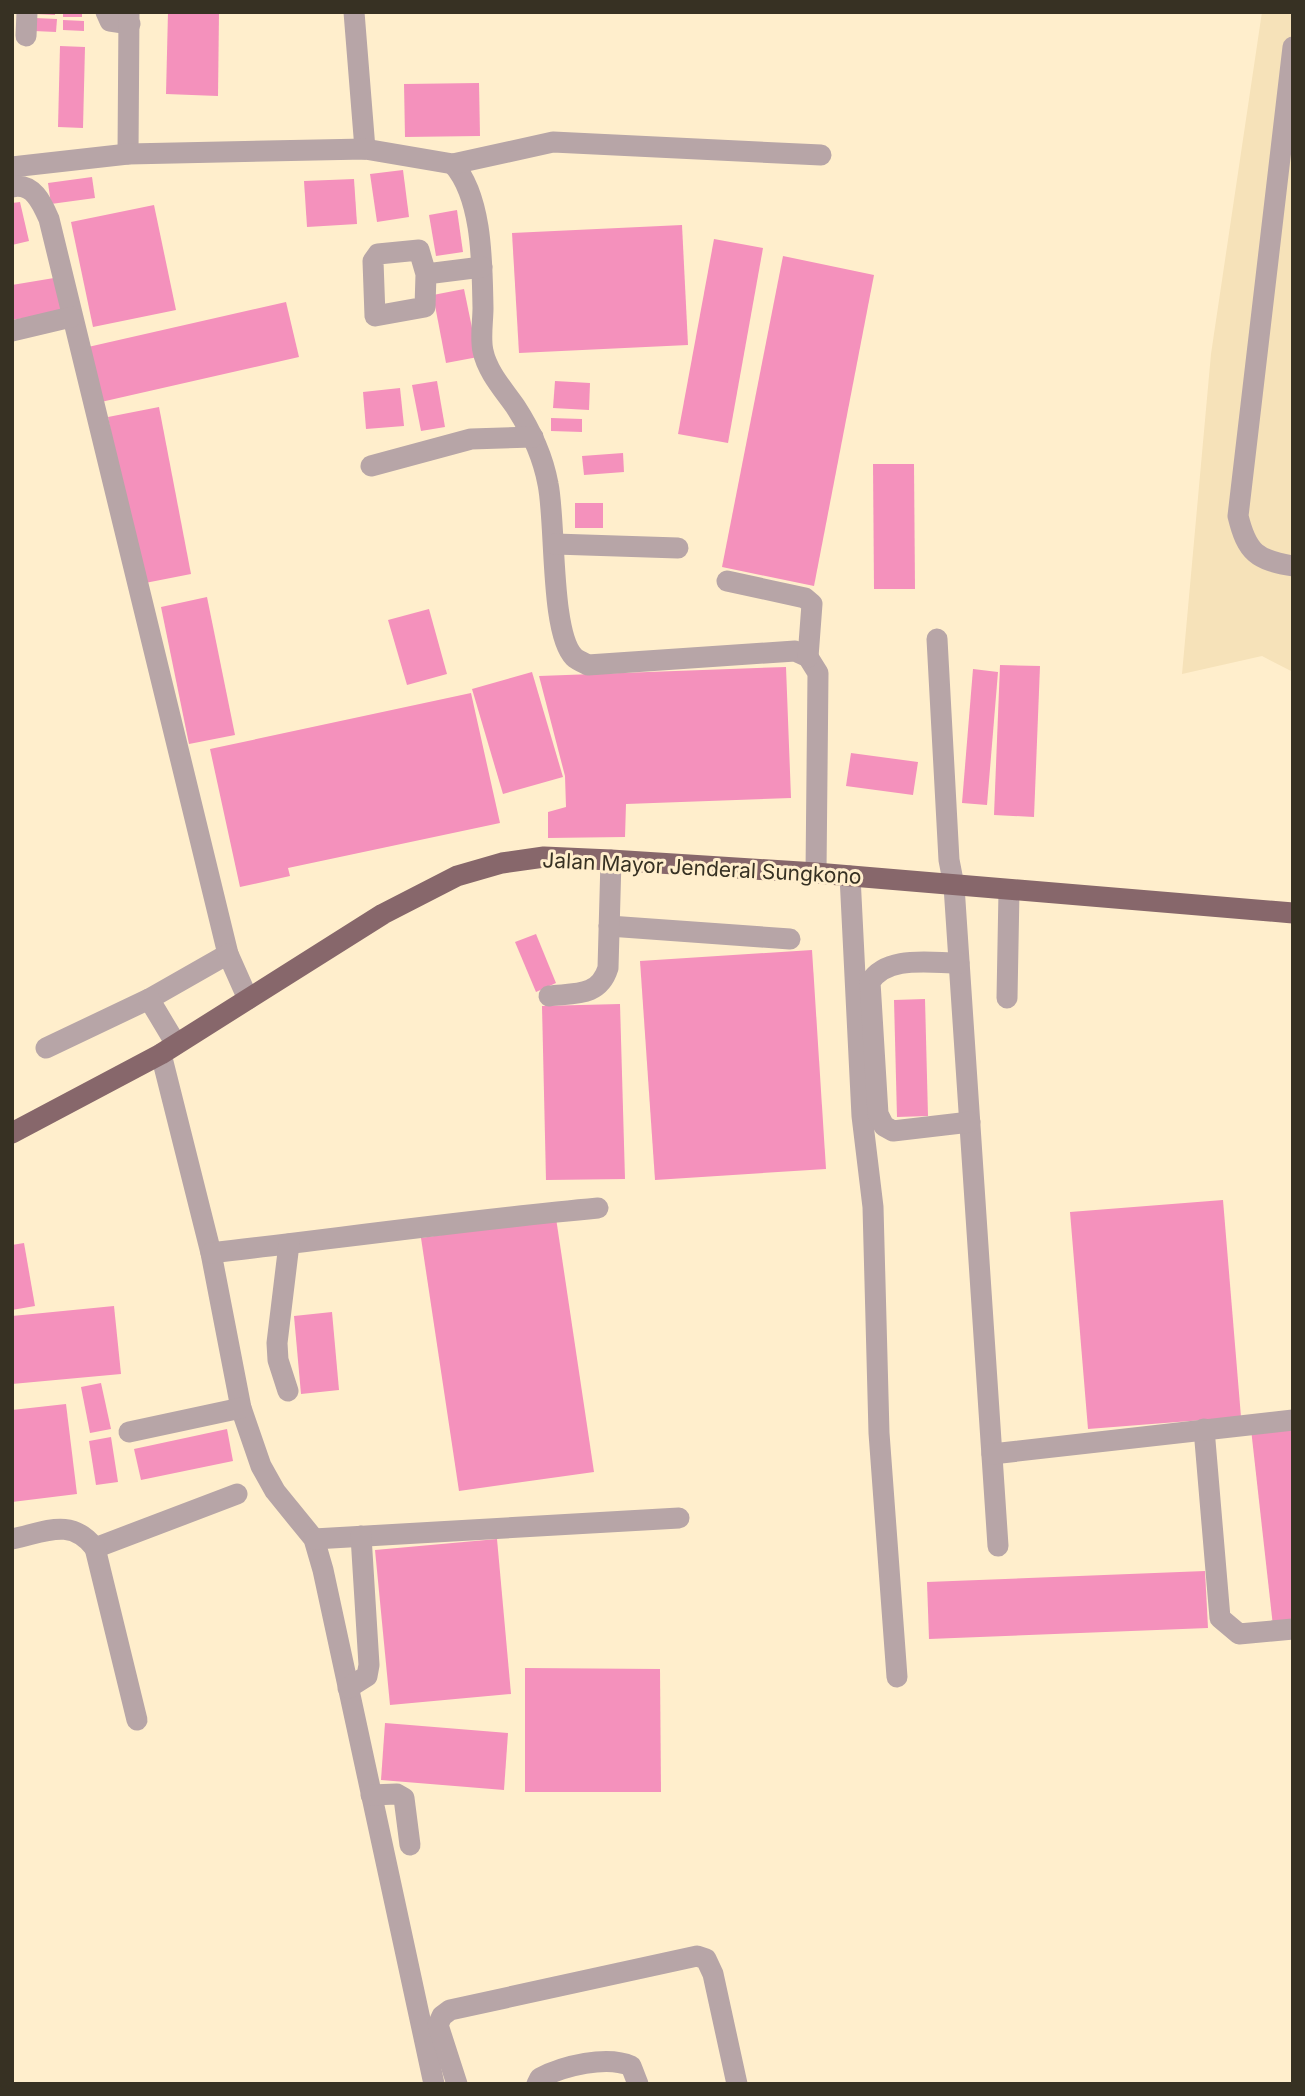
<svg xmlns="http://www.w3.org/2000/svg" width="1305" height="2096" viewBox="0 0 1305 2096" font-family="Inter,sans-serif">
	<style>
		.built { fill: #f6e2b9 }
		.building { fill: #f491bc }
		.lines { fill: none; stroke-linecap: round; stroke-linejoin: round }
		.minor { stroke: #b7a5a7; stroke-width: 21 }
		.major { stroke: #87676b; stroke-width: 21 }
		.labels { text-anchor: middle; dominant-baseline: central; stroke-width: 6; stroke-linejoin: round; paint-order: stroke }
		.street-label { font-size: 21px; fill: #373123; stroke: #fec }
	</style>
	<rect width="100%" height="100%" fill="#fec"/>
	<!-- built -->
	<polygon class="built" points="1262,12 1293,12 1293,672 1262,656 1182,674 1211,354"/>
	<!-- building -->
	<g class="building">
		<polygon points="35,12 55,12 55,15 35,14"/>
		<rect x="63" y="12" width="19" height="5"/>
		<polygon points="168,12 219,12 218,96 166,94"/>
		<polygon points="35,18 57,19 56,32 34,31"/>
		<polygon points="63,20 84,21 84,31 63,30"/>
		<polygon points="60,46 85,47 83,128 58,127"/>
		<polygon points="479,83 480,136 405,137 404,84"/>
		<polygon points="403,170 409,217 377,222 370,174"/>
		<polygon points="92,177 95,198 51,204 48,183"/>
		<polygon points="354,179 357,224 307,227 304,181"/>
		<polygon points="20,202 29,241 12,245 12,203"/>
		<polygon points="154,205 176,310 93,327 71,222"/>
		<polygon points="457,210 463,252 436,256 429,215"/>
		<polygon points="682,225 688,345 519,353 512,233"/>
		<polygon points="714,239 763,248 728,443 678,434"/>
		<polygon points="783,256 874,275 814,586 722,567"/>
		<polygon points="60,277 66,311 12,320 12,285"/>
		<polygon points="464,289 478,357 446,363 433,295"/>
		<polygon points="286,302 299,357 101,402 88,347"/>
		<polygon points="437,381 445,427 421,431 412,385"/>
		<polygon points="555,381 590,383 589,410 553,408"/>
		<polygon points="400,388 404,426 366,429 363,392"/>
		<polygon points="159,407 191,574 140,584 108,417"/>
		<polygon points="551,418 582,419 582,432 551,431"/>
		<polygon points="623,453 624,472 584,475 582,456"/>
		<polygon points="873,464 914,464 915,589 874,589"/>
		<rect x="575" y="503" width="28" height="25"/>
		<polygon points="207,597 235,735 189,744 161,607"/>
		<polygon points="429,609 447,674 407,685 388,620"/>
		<polygon points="1000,665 1040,666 1034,817 994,815"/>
		<polygon points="786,667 791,798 626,804 625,837 548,838 548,812 566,807 565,776 539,676"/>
		<polygon points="973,669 998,672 987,805 962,803"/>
		<polygon points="532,672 563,777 503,794 472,689"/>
		<polygon points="471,693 500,823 288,868 290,876 240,887 210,749"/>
		<polygon points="851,753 918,762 913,795 846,786"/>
		<polygon points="536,934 556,983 536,992 515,942"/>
		<polygon points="812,950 826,1169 655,1180 640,961"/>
		<polygon points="925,999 928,1116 897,1117 894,1000"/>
		<polygon points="620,1004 625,1179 546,1180 542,1006"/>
		<polygon points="1223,1200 1241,1417 1088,1429 1070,1212"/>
		<polygon points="556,1218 594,1472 459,1491 421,1238"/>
		<polygon points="24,1243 35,1306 12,1310 12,1245"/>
		<polygon points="114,1306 121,1374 12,1384 12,1316"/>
		<polygon points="332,1312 339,1390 301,1394 294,1316"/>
		<polygon points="101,1383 111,1429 90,1433 81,1387"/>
		<polygon points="66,1404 77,1494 12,1502 12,1410"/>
		<polygon points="1293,1424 1293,1624 1273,1626 1251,1429"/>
		<polygon points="227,1429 233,1461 141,1480 134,1449"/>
		<polygon points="111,1437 118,1482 96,1485 89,1441"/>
		<polygon points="497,1539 511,1694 390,1705 375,1550"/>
		<polygon points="1205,1571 1208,1628 929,1639 927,1582"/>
		<polygon points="525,1668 660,1669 661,1792 525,1792"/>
		<polygon points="385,1723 508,1733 504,1790 381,1780"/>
	</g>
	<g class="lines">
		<!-- minor -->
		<g class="minor">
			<polyline points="106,12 110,21 130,24"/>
			<polyline points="354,12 365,149"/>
			<polyline points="26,36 27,12"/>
			<path d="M1293 47 1238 516C1247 553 1257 560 1293 566"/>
			<polyline points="128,154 129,12"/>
			<path d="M453 164C483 198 482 265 483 308 483 321 480 338 483 351 487 371 503 389 515 406 530 429 543 457 548 484 556 522 550 633 574 657 577 660 584 663 588 665L795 651 808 657 818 673 816 873"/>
			<polyline points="12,167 128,154 365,149 453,164 553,142 821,155"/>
			<path d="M12 187C33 182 42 203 49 219L228 954 149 999 46 1048"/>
			<polyline points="426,274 425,307 375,316 373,261 378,254 419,250 426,274 482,267"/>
			<polyline points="12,331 71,317"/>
			<polyline points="371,466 471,439 533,437"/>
			<polyline points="555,544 678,548"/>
			<polyline points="727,581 805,598 812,604 808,657"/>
			<polyline points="937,639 949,860 954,886 998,1546"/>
			<polyline points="850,876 862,1116 873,1207 879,1433 897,1677"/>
			<polyline points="609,926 790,939"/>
			<polyline points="228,954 248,999"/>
			<path d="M959 963C929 963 887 955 870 982L878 1114 884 1126 893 1131 970 1122"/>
			<path d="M549 996C575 993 599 997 608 968L611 860"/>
			<polyline points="1007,998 1009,891"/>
			<polyline points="149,999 176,1044"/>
			<polyline points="161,1054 211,1253 241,1408 261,1466 275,1491 314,1539 323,1570 434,2084"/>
			<path d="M211 1253C340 1238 468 1220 598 1208"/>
			<polyline points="288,1391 278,1360 277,1343 289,1244"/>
			<polyline points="1204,1429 1220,1618 1239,1634 1293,1629"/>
			<polyline points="129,1432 241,1408"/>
			<polyline points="992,1454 1293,1420"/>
			<path d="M12 1539C46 1532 71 1517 95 1548L237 1494"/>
			<polyline points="314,1539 679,1518"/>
			<polyline points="95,1548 137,1720"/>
			<polyline points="348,1688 367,1676 369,1665 361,1536"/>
			<polyline points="371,1795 397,1794 404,1798 410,1845"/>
			<polyline points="457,2084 438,2025 442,2016 450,2010 697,1956 706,1959 713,1974 737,2084"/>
			<path d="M537 2084 540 2078C563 2066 607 2055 631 2066L638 2084"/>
		</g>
		<!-- major -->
		<polyline class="major" points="12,1133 161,1054 383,914 457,876 502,863 544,857 611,860 816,873 1293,913"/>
	</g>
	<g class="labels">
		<!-- street labels -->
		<g class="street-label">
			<text transform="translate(702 868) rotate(3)">Jalan Mayor Jenderal Sungkono</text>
		</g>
	</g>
	<!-- border -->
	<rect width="1305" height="2096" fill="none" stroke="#373123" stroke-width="28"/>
</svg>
